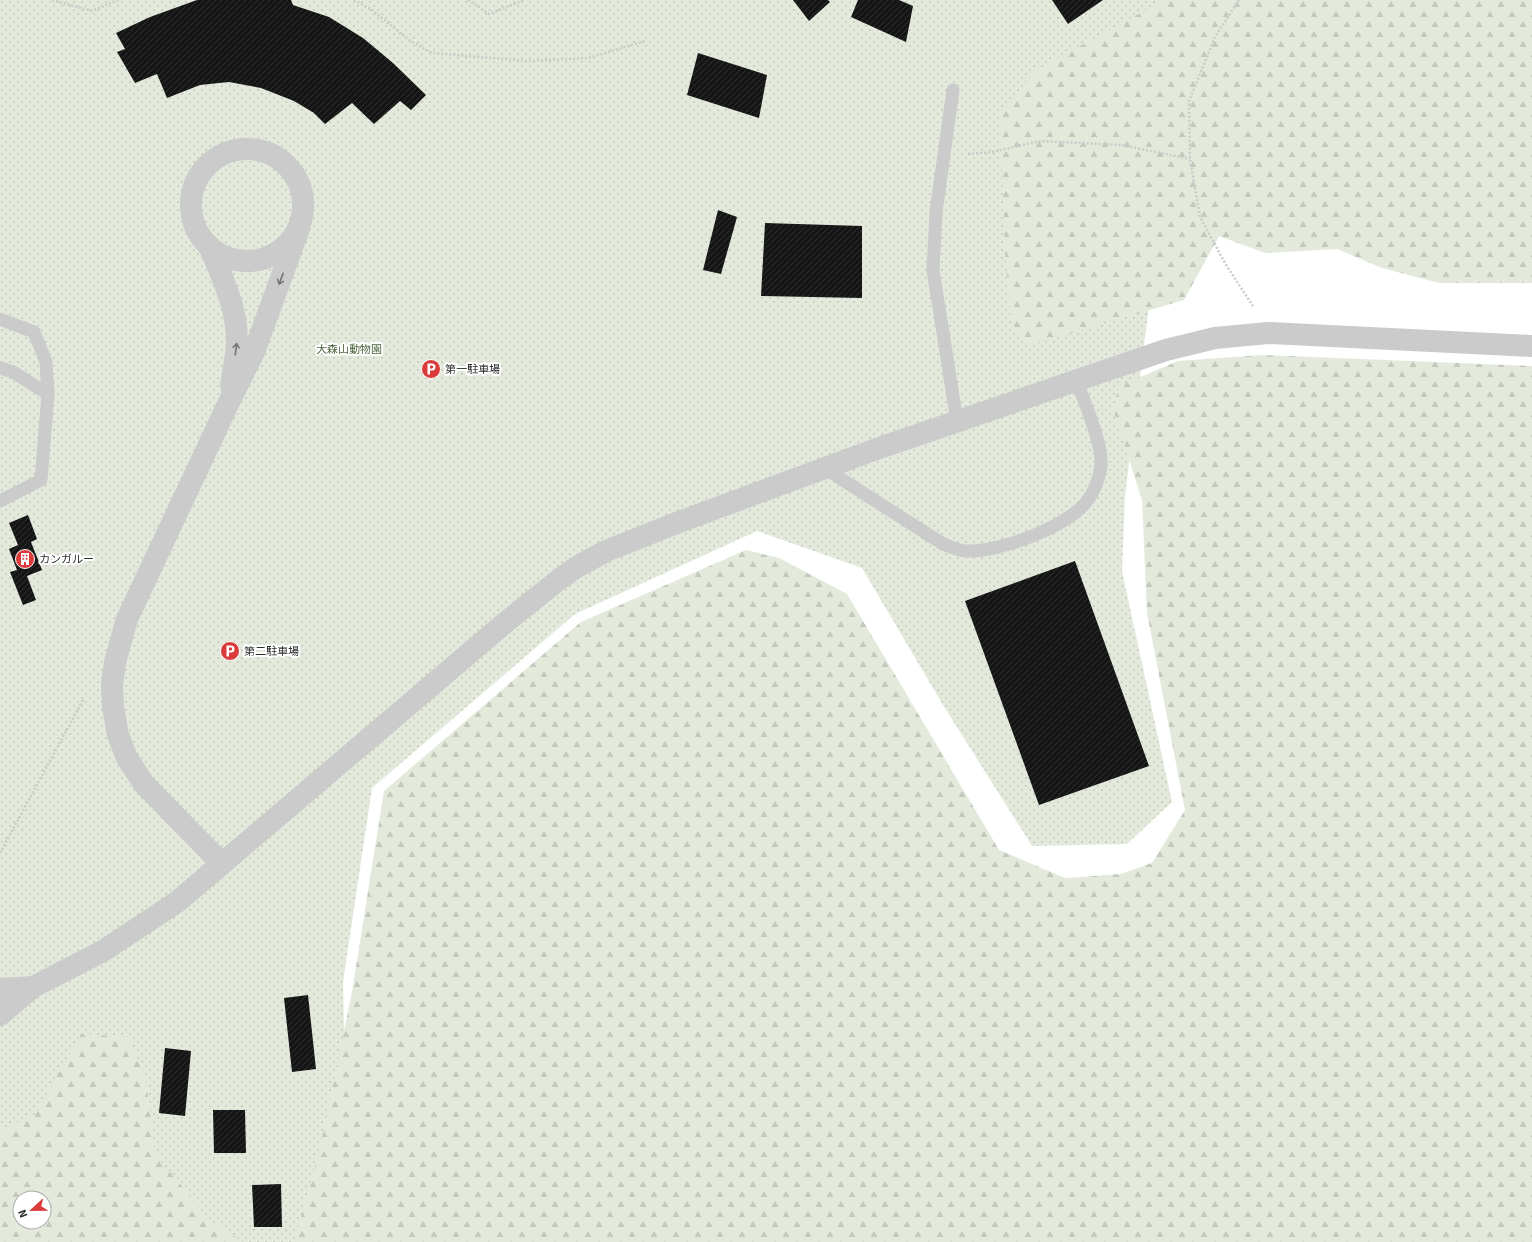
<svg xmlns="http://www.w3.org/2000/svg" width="1532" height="1242" viewBox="0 0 1532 1242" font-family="Signika,'Noto Sans JP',sans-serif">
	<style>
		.grass { fill: url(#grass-dots); fill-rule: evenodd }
		.forest { fill: url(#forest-firs); fill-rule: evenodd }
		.building { fill: url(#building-hatch) }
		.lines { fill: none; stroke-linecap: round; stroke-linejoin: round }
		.path { stroke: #cbcbcb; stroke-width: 2.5; stroke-dasharray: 2 2; stroke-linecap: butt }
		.lane { stroke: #cbcbcb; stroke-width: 13 }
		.street { stroke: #cbcbcb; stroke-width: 22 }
		.oneway { stroke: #757575 }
		.labels { text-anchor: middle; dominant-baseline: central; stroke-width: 4; stroke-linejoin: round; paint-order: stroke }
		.park-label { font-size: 11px; fill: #4e673e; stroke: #fff }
		.poi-label { font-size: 11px; fill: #2e2e2e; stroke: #fff; text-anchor: start }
	</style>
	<defs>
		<pattern id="grass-dots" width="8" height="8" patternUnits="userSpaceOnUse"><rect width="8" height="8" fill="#e3eadc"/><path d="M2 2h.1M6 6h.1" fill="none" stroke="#c3c9bd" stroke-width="1.8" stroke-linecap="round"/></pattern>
		<pattern id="forest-firs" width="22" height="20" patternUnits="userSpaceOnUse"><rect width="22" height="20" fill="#e3eadc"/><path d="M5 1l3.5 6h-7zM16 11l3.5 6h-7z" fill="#c3c9bd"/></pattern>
		<pattern id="building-hatch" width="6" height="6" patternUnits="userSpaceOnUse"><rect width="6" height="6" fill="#151515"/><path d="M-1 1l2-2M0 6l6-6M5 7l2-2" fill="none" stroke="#2f2f2f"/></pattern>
	</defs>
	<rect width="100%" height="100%" fill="#fff"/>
	<!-- grass -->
	<path class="grass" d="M0 0H1217L1177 84 1125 496 1122 571 1172 802 1127 844 1032 846 943 705 862 568 757 531 575 614 372 788 343 982 348 1242H0ZM20 1198H44V1222H20Z"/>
	<!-- forest -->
	<g class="forest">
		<polygon points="1164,0 1532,0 1532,283 1439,283 1382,268 1337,249 1265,253 1219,236 1184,300 1031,345 1012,331 1005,253 1000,114 1036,70"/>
		<polygon points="1262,355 1532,366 1532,1242 294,1242 319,1152 352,992 384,791 581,622 746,550 779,558 847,594 999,850 1065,878 1121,874 1152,863 1185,810 1147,613 1142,500 1113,409 1119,386 1178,361"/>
		<path d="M81 1034 129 1037 146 1079 155 1154 209 1219 243 1242H0V1130L35 1115ZM20 1198H44V1222H20Z"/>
	</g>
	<!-- building -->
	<g class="building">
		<polygon points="197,0 291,0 293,5 329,17 363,38 393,63 426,95 411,110 400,101 374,124 352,103 325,124 314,113 294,101 261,88 229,82 200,85 167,98 157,74 135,83 117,52 125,49 116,33 150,17"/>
		<polygon points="793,0 828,0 830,2 809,21"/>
		<polygon points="858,0 899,0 913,6 906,42 851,17"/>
		<polygon points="1052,0 1103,0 1068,24"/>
		<polygon points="698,53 767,75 759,118 687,95"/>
		<polygon points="718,210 737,217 721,274 703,270"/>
		<polygon points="765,223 862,226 862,298 761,296"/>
		<polygon points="28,515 37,539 31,542 42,570 27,576 36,600 23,605 10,572 17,570 9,549 18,545 9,523"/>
		<polygon points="1075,561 1149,766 1039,805 965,601"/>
		<polygon points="308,995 316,1069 292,1072 284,998"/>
		<polygon points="165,1048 191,1051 185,1116 159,1113"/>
		<polygon points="213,1110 245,1110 246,1153 214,1153"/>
		<polygon points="281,1184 282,1227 254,1227 252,1185"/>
	</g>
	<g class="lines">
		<!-- path -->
		<g class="path">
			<polyline points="52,0 92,11 118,0"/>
			<polyline points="354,0 372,10 409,40 432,53 528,61 588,58 645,41"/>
			<polyline points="468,0 489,14 524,0"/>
			<polyline points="1239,0 1215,37 1189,101 1190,159 1200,217 1226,265 1253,306"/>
			<polyline points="968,154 992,152 1040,141 1121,145 1190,159"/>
			<polyline points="0,853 84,698"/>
		</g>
		<!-- lane -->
		<g class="lane">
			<polyline points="953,90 936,212 933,270 957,421"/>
			<polyline points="0,319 34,332 46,362 48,394 13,372 0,368"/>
			<path d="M824 468 943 544C950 546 958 551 966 551 997 553 1068 527 1087 501 1094 492 1099 478 1101 467 1104 447 1084 400 1076 380"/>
			<polyline points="0,501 41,480 48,394"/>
		</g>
		<!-- street -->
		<g class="street">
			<circle cx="247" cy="205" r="56"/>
			<path d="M209 246C222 277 238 309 237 344 236 358 233 372 231 386"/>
			<polyline points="222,864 144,784 127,758 118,735 113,707 112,685 115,662 127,619 229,402 254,352 299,229"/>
			<polyline points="0,989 33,987"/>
			<polyline points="0,1015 33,987 103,951 177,902 506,622 556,582 575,568 606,551 679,522 882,447 1166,350 1215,338 1268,333 1532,346"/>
		</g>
	</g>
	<!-- one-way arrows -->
	<defs><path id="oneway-shaft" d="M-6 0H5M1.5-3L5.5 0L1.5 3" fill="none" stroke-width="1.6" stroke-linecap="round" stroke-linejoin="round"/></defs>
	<g class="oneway">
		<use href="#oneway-shaft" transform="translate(281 279) rotate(110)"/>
		<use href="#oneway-shaft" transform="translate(236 349) rotate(-83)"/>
	</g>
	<!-- icons -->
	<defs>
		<g id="parking-disc" transform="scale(1)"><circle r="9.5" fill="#da3b3a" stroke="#fff"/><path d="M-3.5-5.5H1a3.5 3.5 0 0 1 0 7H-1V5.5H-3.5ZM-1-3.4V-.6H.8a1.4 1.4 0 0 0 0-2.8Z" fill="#fff"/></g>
		<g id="building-disc" transform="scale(1)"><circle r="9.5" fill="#da3b3a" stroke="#fff"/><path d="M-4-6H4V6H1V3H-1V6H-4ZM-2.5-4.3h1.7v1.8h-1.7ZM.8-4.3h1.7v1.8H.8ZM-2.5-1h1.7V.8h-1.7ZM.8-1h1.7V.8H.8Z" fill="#fff"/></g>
	</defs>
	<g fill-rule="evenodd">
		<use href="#parking-disc" x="431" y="369"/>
		<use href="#building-disc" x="25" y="559"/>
		<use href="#parking-disc" x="230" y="651"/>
	</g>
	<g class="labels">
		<!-- park labels -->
		<g class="park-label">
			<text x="349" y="349">大森山動物園</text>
		</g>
		<!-- poi labels -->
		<g class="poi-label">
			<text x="445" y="369">第一駐車場</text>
			<text x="39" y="559">カンガルー</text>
			<text x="244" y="651">第二駐車場</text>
		</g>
	</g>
	<!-- north arrow -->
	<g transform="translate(32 1210) rotate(248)"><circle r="19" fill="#ffffff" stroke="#ababab"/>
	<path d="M0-3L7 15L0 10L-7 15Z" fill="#da3b3a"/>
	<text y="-6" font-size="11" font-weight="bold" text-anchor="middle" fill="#2e2e2e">N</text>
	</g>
</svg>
